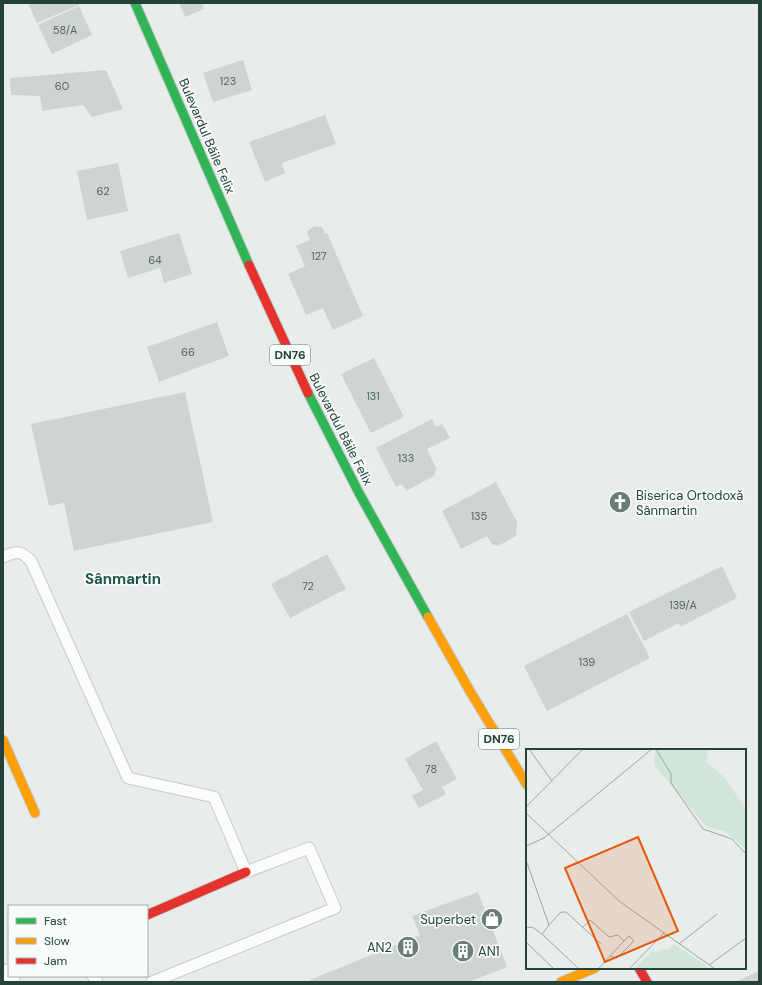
<svg xmlns="http://www.w3.org/2000/svg" width="762" height="985" viewBox="0 0 762 985" font-family="'DM Sans',sans-serif">
	<style>
		.building { fill: #cfd4d2 }
		.lines { fill: none; stroke-linecap: round; stroke-linejoin: round }
		.lane-casing { stroke: #c5cac8; stroke-width: 13 }
		.street-casing { stroke: #c5cac8; stroke-width: 24 }
		.fast-casing { stroke: #c3cbc8; stroke-width: 11 }
		.slow-casing { stroke: #c3cbc8; stroke-width: 11 }
		.jam-casing { stroke: #c3cbc8; stroke-width: 11 }
		.lane { stroke: #fcfcfc; stroke-width: 11 }
		.street { stroke: #fcfcfc; stroke-width: 22 }
		.fast { stroke: #30b455; stroke-width: 9 }
		.slow { stroke: #ff9f0a; stroke-width: 9 }
		.jam { stroke: #e5322d; stroke-width: 9 }
		.labels { text-anchor: middle; dominant-baseline: central; stroke-width: 3.5; stroke-linejoin: round; paint-order: stroke }
		.number-label { font-size: 11px; fill: #506761 }
		.shield { fill: #f7fbf9; stroke: #637a73; stroke-width: 1 }
		.shield-label { font-size: 12px; font-weight: bold; fill: #24423a }
		.street-label { font-size: 13px; fill: #24423a; stroke: #f7fbf9 }
		.poi-label { font-size: 13px; fill: #24423a; stroke: #f7fbf9; text-anchor: start }
		.quarter-label { font-size: 15px; font-weight: bold; fill: #1f5548; stroke: #f7fbf9 }
		.inset-road { fill: none; stroke: #9aa9a4; stroke-width: 1 }
		.view { fill: #e8590c; fill-opacity: 0.15; stroke: #e8590c; stroke-width: 2 }
		.inset-edge { fill: none; stroke: #24423a; stroke-width: 2 }
	</style>
	<rect width="100%" height="100%" fill="#e8edeb"/>
	<!-- building -->
	<g class="building">
		<polygon points="28,3 79,3 79,5 37,23"/>
		<polygon points="179,3 202,3 204,9 185,17"/>
		<polygon points="79,6 92,35 52,54 38,25"/>
		<polygon points="243,60 252,90 213,102 203,73"/>
		<polygon points="106,70 123,109 92,117 83,105 42,111 40,96 11,95 10,78"/>
		<polygon points="325,115 336,144 282,163 285,173 265,182 249,142"/>
		<polygon points="118,163 128,211 87,220 77,171"/>
		<polygon points="314,226 322,227 325,234 327,233 363,316 333,330 323,308 306,315 288,274 305,266 296,246 310,240 307,232"/>
		<polygon points="179,233 192,274 164,283 160,268 128,278 120,251"/>
		<polygon points="217,322 229,356 159,382 147,347"/>
		<polygon points="374,358 404,417 371,433 341,374"/>
		<polygon points="185,392 213,522 74,551 64,503 49,506 31,424"/>
		<polygon points="432,419 436,427 442,424 450,438 427,449 436,468 435,474 432,477 406,491 402,484 396,487 376,448"/>
		<polygon points="496,482 517,522 516,536 498,546 492,544 487,536 461,549 442,511"/>
		<polygon points="327,554 346,589 290,618 271,584"/>
		<polygon points="722,566 737,598 680,627 679,623 644,641 629,612"/>
		<polygon points="627,614 650,658 547,711 524,666"/>
		<polygon points="436,741 457,779 442,787 446,794 419,808 412,796 423,790 405,759"/>
		<polygon points="478,892 507,967 469,982 311,982 310,980 420,935 412,916"/>
		<polygon points="759,971 759,982 735,982"/>
	</g>
	<g class="lines">
		<!-- lane casing -->
		<g class="lane-casing">
			<g id="lane">
				<path d="M3 557C17 551 20 550 31 561L128 778 214 797 246 872 309 848 335 908 152 982"/>
				<polyline points="93,976 97,982"/>
			</g>
		</g>
		<!-- street casing -->
		<g class="street-casing">
			<polyline id="street" points="3,978 9,975"/>
		</g>
		<!-- fast casing -->
		<g class="fast-casing">
			<g id="fast">
				<polyline points="135,3 249,265"/>
				<polyline points="308,393 359,493 428,617"/>
			</g>
		</g>
		<!-- slow casing -->
		<g class="slow-casing">
			<g id="slow">
				<polyline points="428,617 471,693 527,785"/>
				<polyline points="3,740 35,813"/>
				<polyline points="561,982 595,968"/>
			</g>
		</g>
		<!-- jam casing -->
		<g class="jam-casing">
			<g id="jam">
				<polyline points="249,265 308,393"/>
				<polyline points="147,915 246,872"/>
				<polyline points="639,968 647,982"/>
			</g>
		</g>
		<!-- lane -->
		<use href="#lane" class="lane"/>
		<!-- street -->
		<use href="#street" class="street"/>
		<!-- fast -->
		<use href="#fast" class="fast"/>
		<!-- slow -->
		<use href="#slow" class="slow"/>
		<!-- jam -->
		<use href="#jam" class="jam"/>
	</g>
	<!-- icons -->
	<defs>
		<g id="church-disc" transform="scale(1.15)"><circle r="9.5" fill="#697e78" stroke="#f7fbf9"/><path d="M-1.2-6h2.4v3.5h3.3v2.4h-3.3V6h-2.4V-.1h-3.3v-2.4h3.3Z" fill="#fff"/></g>
		<g id="shop-disc" transform="scale(1.15)"><circle r="9.5" fill="#697e78" stroke="#f7fbf9"/><path d="M-5-2.5h2.3a2.7 3.5 0 0 1 5.4 0H5L5.5 6h-11ZM-1.5-2.5h3a1.5 2.3 0 0 0-3 0Z" fill="#fff"/></g>
		<g id="building-disc" transform="scale(1.15)"><circle r="9.5" fill="#697e78" stroke="#f7fbf9"/><path d="M-4-6H4V6H1V3H-1V6H-4ZM-2.5-4.3h1.7v1.8h-1.7ZM.8-4.3h1.7v1.8H.8ZM-2.5-1h1.7V.8h-1.7ZM.8-1h1.7V.8H.8Z" fill="#fff"/></g>
	</defs>
	<g fill-rule="evenodd">
		<use href="#church-disc" x="620" y="502"/>
		<use href="#shop-disc" x="492" y="919"/>
		<use href="#building-disc" x="408" y="947"/>
		<use href="#building-disc" x="463" y="951"/>
	</g>
	<g class="labels">
		<!-- number labels -->
		<g class="number-label">
			<text x="65" y="30">58/A</text>
			<text x="228" y="81">123</text>
			<text x="62" y="86">60</text>
			<text x="103" y="191">62</text>
			<text x="319" y="256">127</text>
			<text x="155" y="260">64</text>
			<text x="188" y="352">66</text>
			<text x="373" y="396">131</text>
			<text x="406" y="458">133</text>
			<text x="479" y="516">135</text>
			<text x="308" y="586">72</text>
			<text x="683" y="605">139/A</text>
			<text x="587" y="662">139</text>
			<text x="431" y="769">78</text>
		</g>
		<!-- shield labels -->
		<g class="shield">
			<rect x="270" y="345" width="40" height="20" rx="3"/>
			<rect x="479" y="729" width="40" height="20" rx="3"/>
		</g>
		<g class="shield-label">
			<text x="290" y="355">DN76</text>
			<text x="499" y="739">DN76</text>
		</g>
		<!-- street labels -->
		<g class="street-label">
			<text transform="translate(207 136) rotate(67)">Bulevardul Băile Felix</text>
			<text transform="translate(341 429) rotate(63)">Bulevardul Băile Felix</text>
		</g>
		<!-- poi labels -->
		<g class="poi-label">
			<text x="636" y="495">Biserica Ortodoxă<tspan x="636" dy="15">Sânmartin</tspan></text>
			<text x="476" y="919" text-anchor="end">Superbet</text>
			<text x="392" y="947" text-anchor="end">AN2</text>
			<text x="478" y="951">AN1</text>
		</g>
		<!-- quarter labels -->
		<g class="quarter-label">
			<text x="123" y="579">Sânmartin</text>
		</g>
	</g>
	<!-- overview -->
	<g transform="translate(526 749)">
		<rect width="220" height="220" fill="#e8edeb"/>
		<path d="M129 0H182L180 13 197 27 220 60V100L199 82 181 78 128 16Z" fill="#d1e6d8"/>
		<path d="M148 195 185 220H108L127 201 130 204 136 199 141 202Z" fill="#d1e6d8"/>
		<path class="inset-road" d="M3 0 26 32M130 0 145 25V34L177 80 206 90 220 105M0 58 57 0M0 64 93 152 189 220M0 97 18 89 126 0M0 111 23 176M57 178 64 171 83 188 92 186 98 192 103 187 108 192 91 209 84 207M0 179 6 178 16 185M0 193 28 220M153 195 191 165M183 216 220 189M53 220 16 185 23 176 35 163H40L75 195M72 220 98 192M103 220 138 184"/>
		<path class="view" d="M112 88 152 182 79 213 39 119Z"/>
		<rect width="220" height="220" class="inset-edge"/>
	</g>
	<!-- border -->
	<rect width="762" height="985" fill="none" stroke="#24423a" stroke-width="8"/>
	<!-- legend -->
	<rect x="8" y="905" width="140" height="72" fill="#f7fbf9" stroke="#a3b1ad"/>
	<rect x="16" y="918" width="20" height="6" fill="#30b455" stroke="#a3b1ad"/>
	<text x="44" y="925" font-size="12" fill="#24423a">Fast</text>
	<rect x="16" y="938" width="20" height="6" fill="#ff9f0a" stroke="#a3b1ad"/>
	<text x="44" y="945" font-size="12" fill="#24423a">Slow</text>
	<rect x="16" y="958" width="20" height="6" fill="#e5322d" stroke="#a3b1ad"/>
	<text x="44" y="965" font-size="12" fill="#24423a">Jam</text>
</svg>
